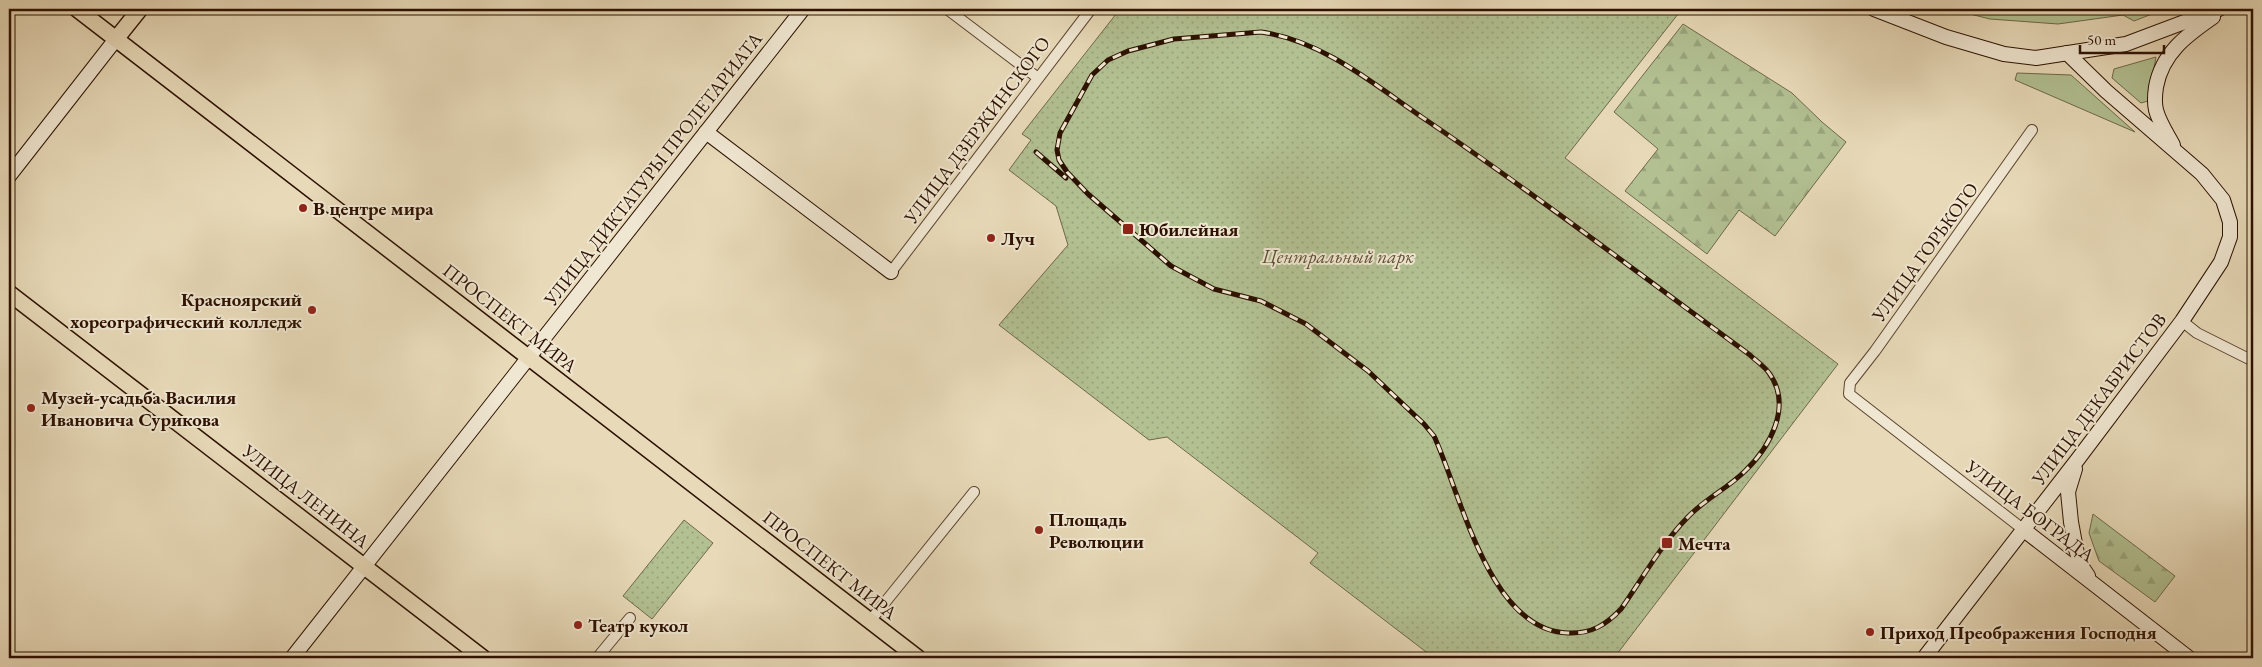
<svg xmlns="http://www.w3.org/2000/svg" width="2262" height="667" viewBox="0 0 2262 667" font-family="'EB Garamond',serif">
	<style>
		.grass { fill: #b2c092; stroke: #6f6849 }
		.forest { fill: url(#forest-firs); stroke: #6f6849 }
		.park { fill: url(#park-dots); stroke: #6f6849 }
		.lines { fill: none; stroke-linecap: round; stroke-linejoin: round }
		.street-casing { stroke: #5b432e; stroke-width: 12 }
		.secondary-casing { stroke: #2c1100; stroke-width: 16 }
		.primary-casing { stroke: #2c1100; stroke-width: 18 }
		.street { stroke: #f0e7d2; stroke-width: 10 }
		.secondary { stroke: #f0e7d2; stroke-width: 14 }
		.primary { stroke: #e8dab9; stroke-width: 15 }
		.rail-casing { stroke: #2c1100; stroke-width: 5 }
		.rail { stroke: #f0e7d2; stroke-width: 3; stroke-dasharray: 9; stroke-linecap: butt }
		.poi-dot { fill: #8f2418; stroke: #f0e7d2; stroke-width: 2 }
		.labels { text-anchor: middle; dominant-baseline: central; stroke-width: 4; stroke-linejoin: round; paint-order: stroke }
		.street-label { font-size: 19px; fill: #2c1100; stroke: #f0e7d2 }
		.poi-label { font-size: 19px; font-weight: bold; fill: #2c1100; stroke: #f0e7d2; text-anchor: start }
		.park-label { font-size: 19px; font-style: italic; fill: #5b4e33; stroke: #f0e7d2 }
	</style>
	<defs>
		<pattern id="forest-firs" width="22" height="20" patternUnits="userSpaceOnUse" patternTransform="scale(1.25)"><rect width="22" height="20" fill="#b2c092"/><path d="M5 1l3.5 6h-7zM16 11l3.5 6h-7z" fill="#99a47c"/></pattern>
		<pattern id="park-dots" width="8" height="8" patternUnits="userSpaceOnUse" patternTransform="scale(1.25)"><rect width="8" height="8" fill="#b2c092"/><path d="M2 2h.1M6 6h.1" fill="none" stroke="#99a47c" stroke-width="1.8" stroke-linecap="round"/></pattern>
	</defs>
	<rect width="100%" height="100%" fill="#e8dab9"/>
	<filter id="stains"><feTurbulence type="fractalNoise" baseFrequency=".004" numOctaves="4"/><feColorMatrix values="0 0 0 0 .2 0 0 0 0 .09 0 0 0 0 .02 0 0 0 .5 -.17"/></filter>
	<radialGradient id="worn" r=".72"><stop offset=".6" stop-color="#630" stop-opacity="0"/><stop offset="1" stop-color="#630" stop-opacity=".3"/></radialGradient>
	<!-- grass -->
	<g class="grass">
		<polygon points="1950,9 2165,9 2134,21 2123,15 2058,24 1990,19"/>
		<polygon points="2156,57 2148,101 2141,103 2112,78 2114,69"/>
		<polygon points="2017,73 2071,75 2135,132 2015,80"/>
	</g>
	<!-- forest -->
	<g class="forest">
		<polygon points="1683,24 1792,93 1822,122 1846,142 1775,236 1739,210 1707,254 1625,191 1658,149 1614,112"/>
		<polygon points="2093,514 2175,576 2155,602 2099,561 2089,533"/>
	</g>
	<!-- park -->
	<g class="park">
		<polygon points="1120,9 1682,9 1565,158 1838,364 1614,658 1434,658 1310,563 1318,553 1167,437 1149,440 999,325 1068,245 1056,206 1009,170 1031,140 1022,134"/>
		<polygon points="684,520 713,543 652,619 623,596"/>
	</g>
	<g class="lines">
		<!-- street casing -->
		<g class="street-casing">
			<g id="street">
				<polyline points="947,9 1038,78"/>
				<polyline points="891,272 1091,9"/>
				<polyline points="2182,321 2197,333 2253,361"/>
				<polyline points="2024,530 1849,394 1850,383 1875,351 2032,130"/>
				<polyline points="870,621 974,492"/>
				<polyline points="597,658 630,618"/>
			</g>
		</g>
		<!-- secondary casing -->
		<g class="secondary-casing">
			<g id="secondary">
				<polyline points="1874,9 1946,37 2004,54 2036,58 2126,44 2219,9"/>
				<polyline points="706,132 891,272"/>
				<path d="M2173 145C2167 134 2159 122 2156 110 2154 102 2155 94 2156 87 2162 53 2187 35 2213 17"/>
				<polyline points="9,176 116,39"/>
				<polyline points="2075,469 2068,492 2071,522 2076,549 2080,564 2088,576"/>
				<polyline points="2024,530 2189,658"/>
				<polyline points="292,658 803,9"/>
				<polyline points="1924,658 2078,459 2182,321 2221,262 2230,237 2230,222 2223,200 2202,174 2106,91 2067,53"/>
			</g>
		</g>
		<!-- primary casing -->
		<g class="primary-casing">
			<g id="primary">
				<polyline points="77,9 918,658"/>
				<polyline points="116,39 140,9"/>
				<polyline points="9,293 483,658"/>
			</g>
		</g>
		<!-- street -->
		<use href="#street" class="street"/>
		<!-- secondary -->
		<use href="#secondary" class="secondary"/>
		<!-- primary -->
		<use href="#primary" class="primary"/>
		<!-- rail casing -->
		<g class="rail-casing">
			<g id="rail">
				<path d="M1261 32C1325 41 1377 87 1429 122 1538 196 1643 277 1750 355 1756 361 1764 366 1769 373 1793 406 1770 447 1745 471 1727 489 1703 500 1686 519 1661 545 1642 579 1621 609 1606 625 1591 634 1568 633 1489 631 1461 494 1434 436L1424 424 1368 371 1306 324 1261 301 1214 289 1171 266 1088 194 1067 172 1059 160 1057 150 1060 133 1092 75 1108 60 1128 51 1174 39Z"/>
				<polyline points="1036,152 1066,178"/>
			</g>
		</g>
		<!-- rail -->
		<use href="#rail" class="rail"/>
	</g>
	<!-- markers -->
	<g class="poi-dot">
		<circle cx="303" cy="208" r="5"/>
		<rect x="1122" y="223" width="12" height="12" rx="2.5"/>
		<circle cx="991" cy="238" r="5"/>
		<circle cx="312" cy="310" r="5"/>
		<circle cx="31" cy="408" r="5"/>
		<circle cx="1039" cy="530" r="5"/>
		<rect x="1661" y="537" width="12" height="12" rx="2.5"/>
		<circle cx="578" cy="625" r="5"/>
		<circle cx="1870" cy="632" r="5"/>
	</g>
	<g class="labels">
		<!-- street labels -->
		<g class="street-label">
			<text transform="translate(977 130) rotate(-53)">УЛИЦА ДЗЕРЖИНСКОГО</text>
			<text transform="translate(653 169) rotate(-52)">УЛИЦА ДИКТАТУРЫ ПРОЛЕТАРИАТА</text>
			<text transform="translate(1925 252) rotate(-54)">УЛИЦА ГОРЬКОГО</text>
			<text transform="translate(510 318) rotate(38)">ПРОСПЕКТ МИРА</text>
			<text transform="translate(2099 399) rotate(-53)">УЛИЦА ДЕКАБРИСТОВ</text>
			<text transform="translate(306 496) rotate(38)">УЛИЦА ЛЕНИНА</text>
			<text transform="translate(2030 511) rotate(37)">УЛИЦА БОГРАДА</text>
			<text transform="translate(830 565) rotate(38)">ПРОСПЕКТ МИРА</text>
		</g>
		<!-- poi labels -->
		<g class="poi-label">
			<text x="313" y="208">В центре мира</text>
			<text x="1139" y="229">Юбилейная</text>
			<text x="1001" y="238">Луч</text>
			<text x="302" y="299" text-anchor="end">Красноярский<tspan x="302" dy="22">хореографический колледж</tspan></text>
			<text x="41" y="397">Музей-усадьба Василия<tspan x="41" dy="22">Ивановича Сурикова</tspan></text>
			<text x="1049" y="519">Площадь<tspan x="1049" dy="22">Революции</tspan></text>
			<text x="1678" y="543">Мечта</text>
			<text x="588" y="625">Театр кукол</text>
			<text x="1880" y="632">Приход Преображения Господня</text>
		</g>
		<!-- park labels -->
		<g class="park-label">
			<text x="1338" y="256">Центральный парк</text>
		</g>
	</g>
	<!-- margin -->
	<rect width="2262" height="667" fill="none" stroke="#e8dab9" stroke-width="30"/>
	<rect x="10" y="10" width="2242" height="647" fill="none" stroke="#2c1100" stroke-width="2.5"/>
	<rect x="15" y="15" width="2232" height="637" fill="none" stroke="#2c1100"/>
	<!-- scale -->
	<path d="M2080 45v8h84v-8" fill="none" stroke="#2c1100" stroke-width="2.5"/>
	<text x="2087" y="45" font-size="15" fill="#2c1100" stroke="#f0e7d2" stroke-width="4" paint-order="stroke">50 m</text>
	<rect width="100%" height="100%" filter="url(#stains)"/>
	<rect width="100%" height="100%" fill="url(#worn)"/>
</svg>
